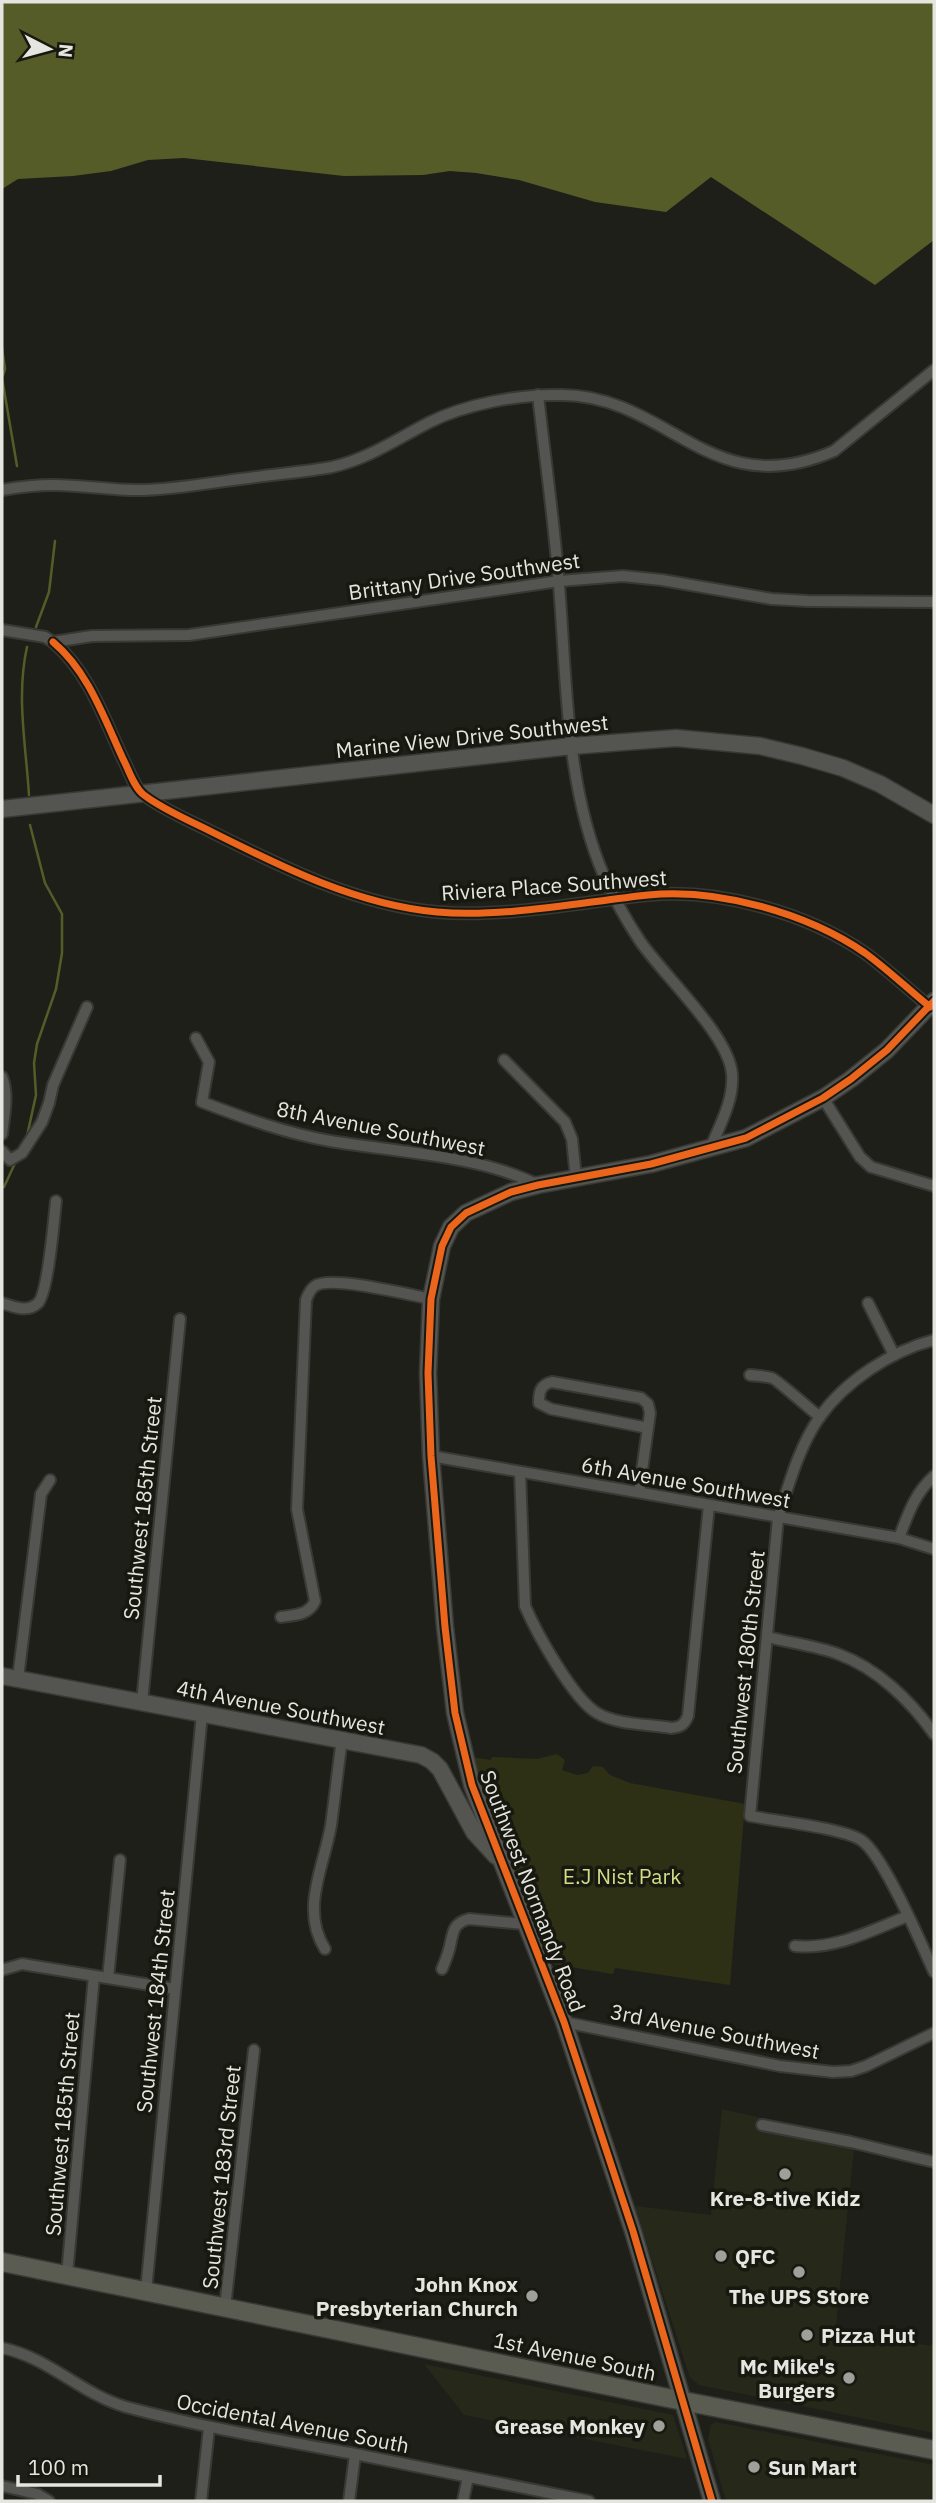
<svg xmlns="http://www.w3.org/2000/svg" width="936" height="2503" viewBox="0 0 936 2503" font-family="'IBM Plex Sans',sans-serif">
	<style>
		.built { fill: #26281a }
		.green { fill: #2d3015 }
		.water { fill: #565c28 }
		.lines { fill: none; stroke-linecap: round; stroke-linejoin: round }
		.stream { stroke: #565c28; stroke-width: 2.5 }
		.street-casing { stroke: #383935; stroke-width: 14 }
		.secondary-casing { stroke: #383935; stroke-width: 19 }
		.primary-casing { stroke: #383935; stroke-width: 21 }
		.street { stroke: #545451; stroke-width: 10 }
		.secondary { stroke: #545451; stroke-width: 16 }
		.primary { stroke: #5a5c52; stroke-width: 18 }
		.cycleway-casing { stroke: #17180f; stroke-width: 11 }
		.cycleway { stroke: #eb651d; stroke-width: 7 }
		.poi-dot { fill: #a0a09b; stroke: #17180f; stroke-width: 2.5 }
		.labels { text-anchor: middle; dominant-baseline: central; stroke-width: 7; stroke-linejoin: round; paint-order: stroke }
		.street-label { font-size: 21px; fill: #e5e6e0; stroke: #17180f }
		.park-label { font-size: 21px; fill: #d2dd87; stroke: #17180f }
		.poi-label { font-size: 21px; font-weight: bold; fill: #e5e6e0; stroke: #17180f; text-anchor: start }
	</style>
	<rect width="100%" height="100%" fill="#1f1f1a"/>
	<!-- built -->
	<g class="built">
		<polygon points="722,2109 855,2139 835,2334 934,2346 934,2433 699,2385 690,2378 635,2206 711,2215"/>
		<polygon points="424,2364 673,2415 687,2459 464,2415"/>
		<polygon points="716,2422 934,2465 934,2501 726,2501 708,2439 711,2425"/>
	</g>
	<!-- green -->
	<polygon class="green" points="557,1754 565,1760 562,1770 577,1775 588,1773 593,1766 603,1767 610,1775 630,1783 745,1804 730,1985 615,1968 613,1974 553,1964 550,1959 546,1958 472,1757 490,1760 493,1757 537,1759"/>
	<!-- water -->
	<polygon class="water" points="2,2 934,2 934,240 875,285 711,177 666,212 595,202 519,180 476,173 450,171 423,175 344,176 184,158 148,160 111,171 73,176 18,179 2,189"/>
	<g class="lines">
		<!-- stream -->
		<g class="stream">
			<polyline points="2,348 5,369 2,378 17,466"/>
			<polyline points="36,627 49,592 55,541"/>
			<path d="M27 647C16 696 26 746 29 795"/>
			<polyline points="27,1136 36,1095 34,1063 37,1044 56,989 62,953 62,914 45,883 30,825"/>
			<polyline points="4,1187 16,1161"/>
		</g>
		<!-- street casing -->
		<g class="street-casing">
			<g id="street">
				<path d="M538 395C545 458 554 521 559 585 567 682 565 785 604 876 614 898 626 920 640 941 663 975 729 1035 732 1074 734 1100 720 1125 710 1149"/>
				<path d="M2 490C19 487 37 485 54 485 84 485 114 491 144 490 179 489 214 482 249 478 276 474 305 472 332 467 368 459 397 439 428 423 465 404 520 394 562 395 670 396 710 505 834 451L934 370"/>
				<polyline points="2,630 45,637 53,642 92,636 189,635 559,581 623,576 662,580 772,599 808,601 934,602"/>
				<path d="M53 642C88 671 104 718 123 759 129 770 134 788 144 795 165 811 191 821 214 833 284 868 358 905 437 912 503 918 582 902 648 895 718 888 807 913 865 953 887 969 908 989 930 1007"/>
				<path d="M196 1038 209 1062 202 1102C244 1118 285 1133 330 1141 395 1152 479 1155 538 1185"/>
				<polyline points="504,1060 565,1122 572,1139 576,1178"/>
				<path d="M2 1077C9 1095 4 1115 2 1134"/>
				<polyline points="823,1098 860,1157 871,1167 934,1186"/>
				<polyline points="2,1151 10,1160 22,1153 42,1122 49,1103 53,1085 87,1007"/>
				<path d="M2 1303C13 1307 28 1313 38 1303 48 1293 54 1219 56 1201"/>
				<polyline points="868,1303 894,1355"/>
				<path d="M934 1340C891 1351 845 1381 819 1418 799 1447 789 1484 778 1518L750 1816C775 1821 842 1828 861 1840 883 1854 922 1945 934 1972"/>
				<path d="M750 1375C757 1376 765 1376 772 1378 776 1379 812 1411 820 1417"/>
				<polyline points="431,1456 899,1538 934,1549"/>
				<path d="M520 1472 525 1606C536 1632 573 1699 597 1713 617 1725 648 1724 671 1728 681 1727 684 1725 688 1716L709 1505"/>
				<path d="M639 1492 650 1413 648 1404 641 1398 552 1382C540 1385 539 1392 539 1403L551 1409 648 1428"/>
				<path d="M899 1538C908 1514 915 1493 934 1476"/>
				<path d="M281 1617C295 1615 309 1615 315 1601L297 1509 306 1300C308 1295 310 1289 315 1286 330 1275 410 1295 431 1299"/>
				<path d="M768 1637C791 1643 816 1646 838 1654 877 1668 911 1701 934 1734"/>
				<polyline points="18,1678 41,1494 50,1480"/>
				<polyline points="142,1702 180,1319"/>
				<path d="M795 1946C835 1950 872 1930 908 1916"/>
				<path d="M325 1949C300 1909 324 1867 331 1825 335 1796 338 1768 342 1739"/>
				<path d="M442 1969C445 1962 448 1954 450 1946 453 1932 453 1923 469 1919L524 1924"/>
				<polyline points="2,1970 22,1964 175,1989"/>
				<polyline points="108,1978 120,1860"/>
				<polyline points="564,2022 780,2066 833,2072 851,2071 866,2066 934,2033"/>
				<polyline points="762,2125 851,2142 934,2162"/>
				<polyline points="67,2275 94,1976"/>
				<polyline points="146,2291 202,1714"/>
				<polyline points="225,2307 254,2050"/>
				<path d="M2 2348C48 2357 81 2394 126 2407 201 2427 278 2440 355 2454 433 2469 511 2486 589 2501"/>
				<polyline points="2,2486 37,2494 49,2501"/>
				<polyline points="201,2501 209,2428"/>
				<polyline points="349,2501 355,2455"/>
				<polyline points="463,2501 468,2477"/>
			</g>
		</g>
		<!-- secondary casing -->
		<g class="secondary-casing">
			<g id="secondary">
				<polyline points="2,809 572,746 676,738 760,746 802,756 843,768 880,784 934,815"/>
				<polyline points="2,1676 421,1755 432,1761 440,1769 474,1832 496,1856"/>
				<polyline points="712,2501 633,2231 564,2022 472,1785 455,1713 445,1627 431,1456 428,1373 431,1299 442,1246 451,1227 466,1213 511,1192 538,1185 651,1164 746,1138 823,1098 851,1079 887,1050 934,1001"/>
			</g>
		</g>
		<!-- primary casing -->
		<g class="primary-casing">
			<polyline id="primary" points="2,2262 668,2398 934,2450"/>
		</g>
		<!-- street -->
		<use href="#street" class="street"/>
		<!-- secondary -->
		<use href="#secondary" class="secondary"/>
		<!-- primary -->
		<use href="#primary" class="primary"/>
		<!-- cycleway casing -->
		<g class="cycleway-casing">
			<g id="cycleway">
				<path d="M53 642C88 671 104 718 123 759 129 770 134 788 144 795 165 811 191 821 214 833 284 868 358 905 437 912 503 918 582 902 648 895 718 888 807 913 865 953 887 969 908 989 930 1007"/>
				<polyline points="712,2501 633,2231 564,2022 472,1785 455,1713 445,1627 431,1456 428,1373 431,1299 442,1246 451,1227 466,1213 511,1192 538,1185 651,1164 746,1138 823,1098 851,1079 887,1050 934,1001"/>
			</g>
		</g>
		<!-- cycleway -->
		<use href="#cycleway" class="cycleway"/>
	</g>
	<!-- markers -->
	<g class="poi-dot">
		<circle cx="785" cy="2174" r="7"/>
		<circle cx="721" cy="2256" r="7"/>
		<circle cx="799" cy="2272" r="7"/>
		<circle cx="532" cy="2296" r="7"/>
		<circle cx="807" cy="2335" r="7"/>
		<circle cx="849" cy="2378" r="7"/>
		<circle cx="659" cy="2426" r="7"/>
		<circle cx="754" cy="2467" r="7"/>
	</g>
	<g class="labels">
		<!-- street labels -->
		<g class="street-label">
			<text transform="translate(464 576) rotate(-8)">Brittany Drive Southwest</text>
			<text transform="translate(472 736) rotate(-6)">Marine View Drive Southwest</text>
			<text transform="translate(554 885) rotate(-4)">Riviera Place Southwest</text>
			<text transform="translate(381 1128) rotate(11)">8th Avenue Southwest</text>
			<text transform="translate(686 1482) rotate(10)">6th Avenue Southwest</text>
			<text transform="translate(142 1508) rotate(-84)">Southwest 185th Street</text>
			<text transform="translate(745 1662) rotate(-84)">Southwest 180th Street</text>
			<text transform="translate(281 1707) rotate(11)">4th Avenue Southwest</text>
			<text transform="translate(533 1891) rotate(69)">Southwest Normandy Road</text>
			<text transform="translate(155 2001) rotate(-84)">Southwest 184th Street</text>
			<text transform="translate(715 2031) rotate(11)">3rd Avenue Southwest</text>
			<text transform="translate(62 2124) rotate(-85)">Southwest 185th Street</text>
			<text transform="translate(221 2177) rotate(-84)">Southwest 183rd Street</text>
			<text transform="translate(575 2356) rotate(12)">1st Avenue South</text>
			<text transform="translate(293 2423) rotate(11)">Occidental Avenue South</text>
		</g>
		<!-- park labels -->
		<g class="park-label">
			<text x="622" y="1876">E.J Nist Park</text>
		</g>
		<!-- poi labels -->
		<g class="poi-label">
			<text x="785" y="2198" text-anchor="middle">Kre-8-tive Kidz</text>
			<text x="735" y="2256">QFC</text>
			<text x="518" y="2284" text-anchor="end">John Knox<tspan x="518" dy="24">Presbyterian Church</tspan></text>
			<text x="799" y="2296" text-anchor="middle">The UPS Store</text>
			<text x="821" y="2335">Pizza Hut</text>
			<text x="835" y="2366" text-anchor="end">Mc Mike's<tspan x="835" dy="24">Burgers</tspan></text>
			<text x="645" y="2426" text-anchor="end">Grease Monkey</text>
			<text x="768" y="2467">Sun Mart</text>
		</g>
	</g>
	<!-- border -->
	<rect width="936" height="2503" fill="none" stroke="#e5e6e0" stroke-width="7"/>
	<!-- north arrow -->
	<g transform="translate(49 49) rotate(96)" stroke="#17180f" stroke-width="5" paint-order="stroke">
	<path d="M0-5L12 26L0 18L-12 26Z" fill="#e5e6e0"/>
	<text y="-10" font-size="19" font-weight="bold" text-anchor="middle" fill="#e5e6e0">N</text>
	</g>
	<!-- scale -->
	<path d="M18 2475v10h142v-10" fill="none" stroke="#e5e6e0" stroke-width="3.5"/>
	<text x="28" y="2475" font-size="21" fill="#e5e6e0" stroke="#17180f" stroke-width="5" paint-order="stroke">100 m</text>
</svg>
